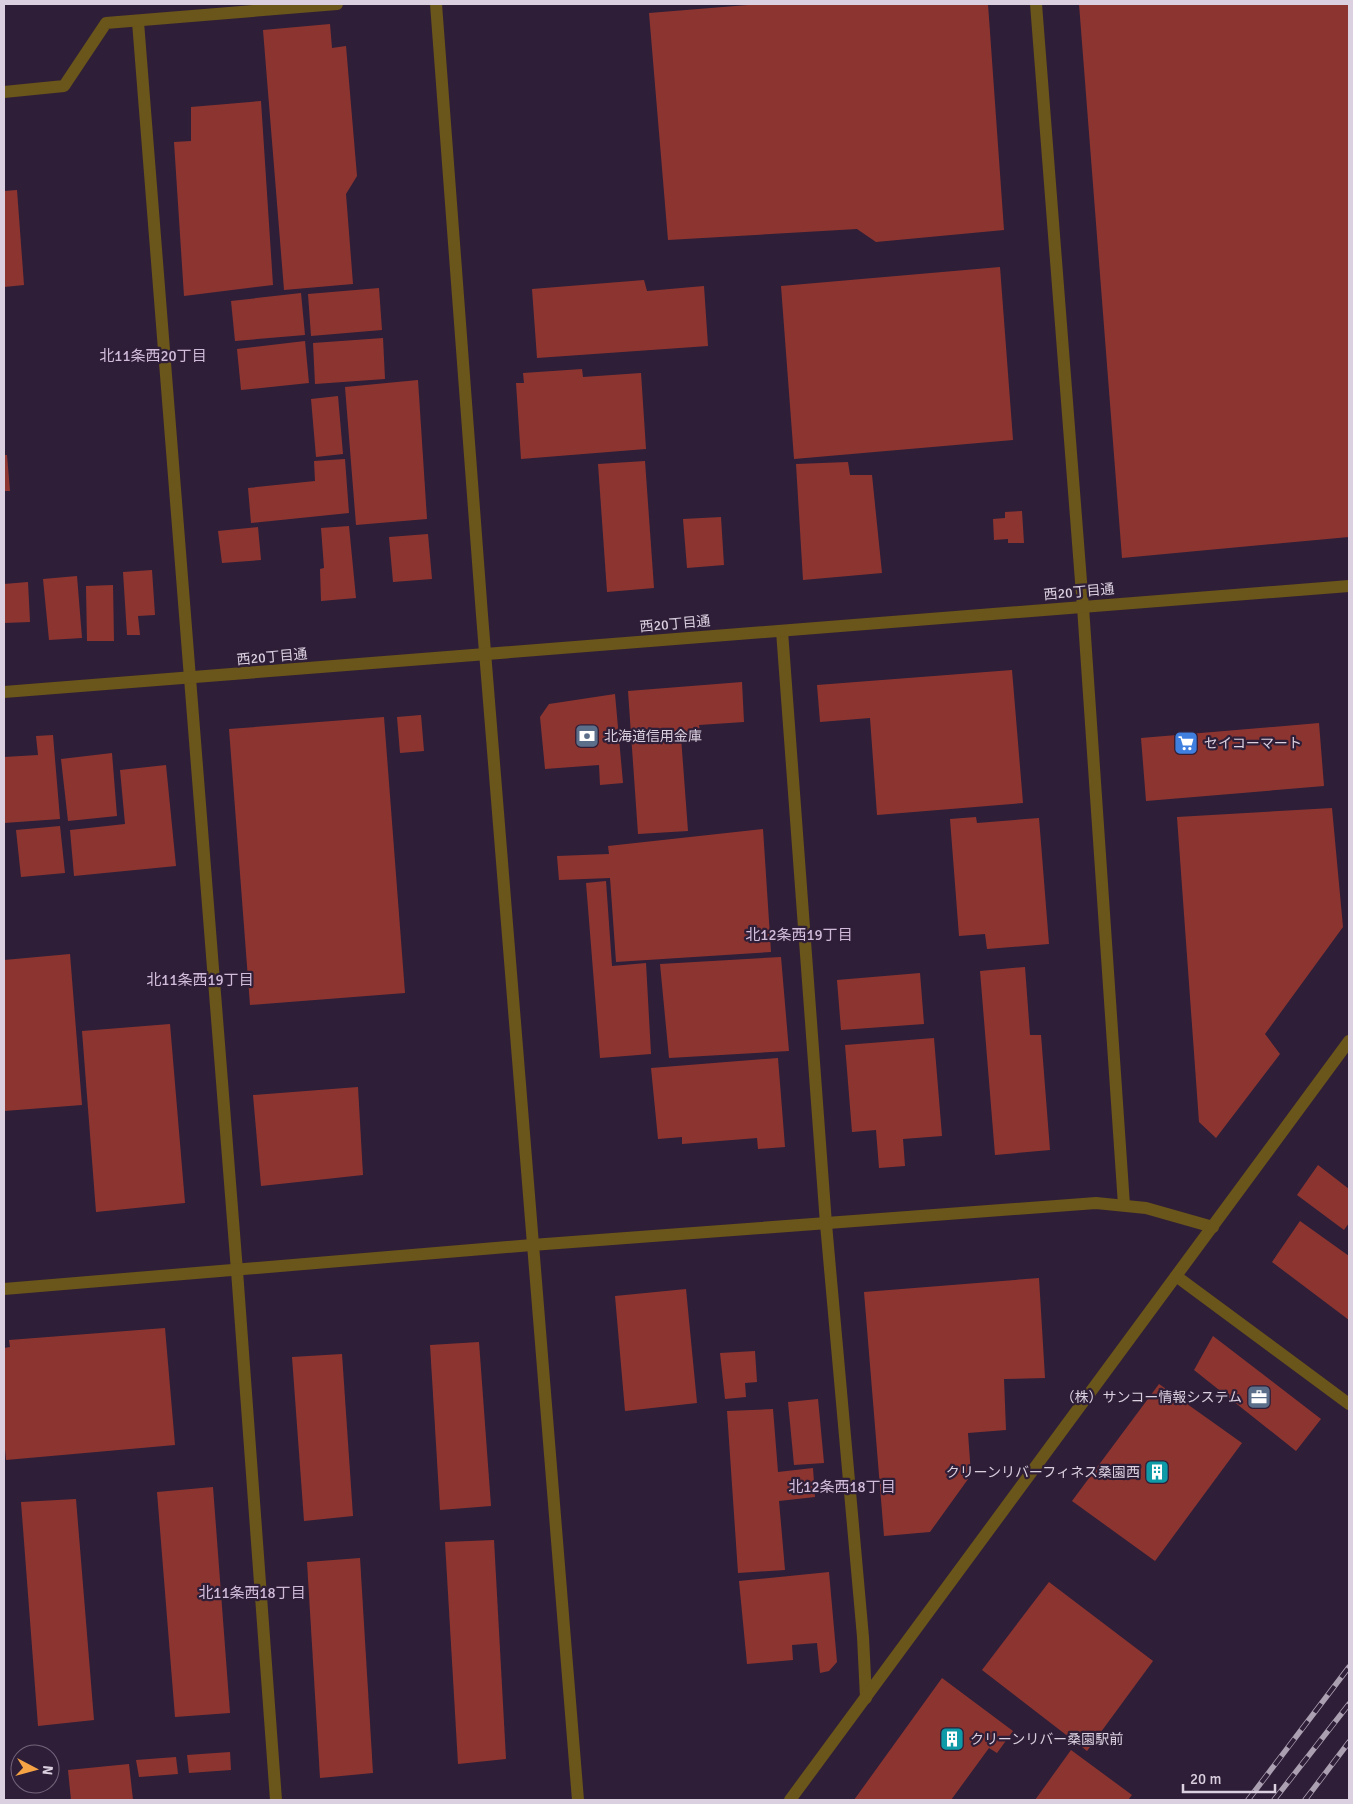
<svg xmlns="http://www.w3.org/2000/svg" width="1353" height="1804" viewBox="0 0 1353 1804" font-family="Signika,'Noto Sans JP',sans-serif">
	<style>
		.building { fill: #8c3530 }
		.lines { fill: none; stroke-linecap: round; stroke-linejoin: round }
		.minor { stroke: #6a551a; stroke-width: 12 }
		.rail-casing { stroke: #ab9fb2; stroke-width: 5.5 }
		.rail { stroke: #2f1e37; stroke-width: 4; stroke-dasharray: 11; stroke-linecap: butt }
		.labels { text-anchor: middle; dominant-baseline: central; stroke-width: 4.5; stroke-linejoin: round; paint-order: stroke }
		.street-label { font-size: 14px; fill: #dad0e0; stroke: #2f1e37 }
		.poi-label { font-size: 14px; fill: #dad0e0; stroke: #2f1e37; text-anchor: start }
		.neighbourhood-label { font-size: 15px; fill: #d0bbdb; stroke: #2f1e37 }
	</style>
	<rect width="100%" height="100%" fill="#2f1e37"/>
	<!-- building -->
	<g class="building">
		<polygon points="760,4 988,4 1004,230 876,242 857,229 668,240 649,13"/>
		<polygon points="1079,4 1349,4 1349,537 1122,558"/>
		<polygon points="330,24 332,48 346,46 357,176 346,194 353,284 284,290 263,30"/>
		<polygon points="261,101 273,285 184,296 174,142 191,141 191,107"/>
		<polygon points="17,190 24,285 4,287 4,191"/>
		<polygon points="1000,267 1013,440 794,459 781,286"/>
		<polygon points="644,280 647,291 704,286 708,346 537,358 532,289"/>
		<polygon points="379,288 382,330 311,336 308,294"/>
		<polygon points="301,293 305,335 235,341 231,301"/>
		<polygon points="383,338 385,379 315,384 313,343"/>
		<polygon points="305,341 309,383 241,390 237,349"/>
		<polygon points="582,369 583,377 641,373 646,449 521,459 516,383 524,383 523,373"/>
		<polygon points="418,380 427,519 356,525 345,387"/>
		<polygon points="338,396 343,454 316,457 311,399"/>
		<polygon points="4,455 7,455 10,491 4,491"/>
		<polygon points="345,459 349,513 251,523 248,488 315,481 314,461"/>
		<polygon points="645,461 654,588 607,592 598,464"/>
		<polygon points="848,462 850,475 872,475 882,573 803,580 796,464"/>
		<polygon points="1022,511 1024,543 1008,543 1008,539 994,540 993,519 1005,518 1005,512"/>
		<polygon points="721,517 724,565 687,568 683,519"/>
		<polygon points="349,526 356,598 321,601 320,569 324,568 321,528"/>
		<polygon points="258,527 261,560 222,563 218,531"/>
		<polygon points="428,534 432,579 393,582 389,537"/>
		<polygon points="152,570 155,615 138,616 140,635 127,635 123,572"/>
		<polygon points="77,576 82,638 49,640 43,579"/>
		<polygon points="28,582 30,622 4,623 4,584"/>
		<polygon points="113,585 114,641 87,641 86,586"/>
		<polygon points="1012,670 1023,803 877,815 870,718 820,722 817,685"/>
		<polygon points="742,682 744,722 699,725 701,736 681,737 688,831 638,834 628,691"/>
		<polygon points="615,694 623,783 600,785 599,765 545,769 540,717 549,704"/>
		<polygon points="421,715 424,751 400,753 397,717"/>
		<polygon points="384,717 405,993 250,1005 229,729"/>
		<polygon points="1319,723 1324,786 1146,801 1141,738"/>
		<polygon points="53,735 60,819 4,823 4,757 38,755 36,736"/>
		<polygon points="112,753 117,816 68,821 61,759"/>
		<polygon points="166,765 176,866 74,876 70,830 125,824 120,770"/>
		<polygon points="1332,808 1343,927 1265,1034 1280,1054 1216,1138 1199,1122 1177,817"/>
		<polygon points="976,817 977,823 1039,818 1049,944 987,949 985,934 959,936 950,819"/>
		<polygon points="60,826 65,873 21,877 16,830"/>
		<polygon points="763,829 771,952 616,962 610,878 559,880 557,856 609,854 608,846"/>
		<polygon points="606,881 612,966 646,963 651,1054 600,1058 586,883"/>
		<polygon points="70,954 82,1105 4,1111 4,960"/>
		<polygon points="781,957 789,1051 669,1058 660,964"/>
		<polygon points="1025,967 1030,1035 1041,1035 1050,1150 995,1155 980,971"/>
		<polygon points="920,973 924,1024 841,1030 837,980"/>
		<polygon points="170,1024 185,1203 96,1212 82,1031"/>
		<polygon points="934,1038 942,1136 903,1139 905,1166 879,1168 876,1130 852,1132 845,1045"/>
		<polygon points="778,1058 785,1147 758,1149 757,1138 682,1144 682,1137 658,1139 651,1068"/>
		<polygon points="358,1087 363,1175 261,1186 253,1095"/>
		<polygon points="1318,1165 1349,1189 1349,1223 1344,1230 1297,1195"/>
		<polygon points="1300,1221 1349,1256 1349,1320 1272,1262"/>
		<polygon points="1039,1278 1045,1378 1004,1379 1006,1430 968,1433 971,1475 930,1532 884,1536 864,1292"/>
		<polygon points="686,1289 697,1403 625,1411 615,1296"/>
		<polygon points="165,1328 175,1445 6,1460 4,1438 4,1348 10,1347 9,1340"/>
		<polygon points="1213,1336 1321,1419 1296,1451 1194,1370"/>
		<polygon points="479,1342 491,1506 440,1510 430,1345"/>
		<polygon points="755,1351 757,1382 745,1383 746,1397 725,1399 720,1353"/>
		<polygon points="342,1354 353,1516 304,1521 292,1357"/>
		<polygon points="1159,1384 1242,1443 1155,1561 1072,1501"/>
		<polygon points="818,1399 824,1463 794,1465 788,1402"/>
		<polygon points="773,1409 778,1472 813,1468 815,1497 779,1501 785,1570 738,1573 727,1411"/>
		<polygon points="213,1487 230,1713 175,1717 157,1492"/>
		<polygon points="76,1499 94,1720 38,1726 21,1502"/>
		<polygon points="494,1540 506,1759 458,1764 445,1542"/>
		<polygon points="360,1558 373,1773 320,1778 307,1562"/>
		<polygon points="829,1572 837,1662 829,1671 820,1673 817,1643 792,1645 793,1660 747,1664 739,1581"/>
		<polygon points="1049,1582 1153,1661 1087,1751 982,1670"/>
		<polygon points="942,1678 1013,1731 997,1753 989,1748 951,1800 854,1800"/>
		<polygon points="1071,1750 1132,1795 1128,1800 1035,1800"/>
		<polygon points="230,1752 231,1770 189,1773 187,1755"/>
		<polygon points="176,1757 178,1774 139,1777 136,1760"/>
		<polygon points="129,1764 133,1800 71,1800 68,1770"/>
	</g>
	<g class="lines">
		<!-- minor -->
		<g class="minor">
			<polyline points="436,4 482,615 578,1800"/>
			<polyline points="1036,4 1083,607 1124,1205"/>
			<polyline points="138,22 237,1271 276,1800"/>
			<polyline points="4,92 64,86 106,23 337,4"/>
			<polyline points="782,631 826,1224 863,1637 866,1698"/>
			<polyline points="4,692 1349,586"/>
			<polyline points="1176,1276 1349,1404"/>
			<polyline points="4,1289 532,1245 1096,1203 1146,1208 1213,1227"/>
			<polyline points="790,1800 1349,1041"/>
		</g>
		<!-- rail casing -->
		<g class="rail-casing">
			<g id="rail">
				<polyline points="1248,1800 1349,1667"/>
				<polyline points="1274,1800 1349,1704"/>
				<polyline points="1305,1800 1349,1742"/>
			</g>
		</g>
		<!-- rail -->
		<use href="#rail" class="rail"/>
	</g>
	<!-- icons -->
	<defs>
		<g id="bank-square" transform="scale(1.25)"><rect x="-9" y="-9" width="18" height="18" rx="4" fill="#5c6f8a" stroke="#2f1e37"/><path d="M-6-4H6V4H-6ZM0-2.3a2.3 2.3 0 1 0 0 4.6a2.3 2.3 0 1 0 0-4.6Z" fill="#fff"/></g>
		<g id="supermarket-square" transform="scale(1.25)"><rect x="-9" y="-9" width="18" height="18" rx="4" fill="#3f7fe0" stroke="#2f1e37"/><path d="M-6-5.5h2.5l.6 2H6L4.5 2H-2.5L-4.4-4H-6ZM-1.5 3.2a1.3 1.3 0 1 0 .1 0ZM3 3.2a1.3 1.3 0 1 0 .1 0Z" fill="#fff"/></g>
		<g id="office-square" transform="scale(1.25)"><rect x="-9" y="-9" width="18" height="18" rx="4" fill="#5c6f8a" stroke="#2f1e37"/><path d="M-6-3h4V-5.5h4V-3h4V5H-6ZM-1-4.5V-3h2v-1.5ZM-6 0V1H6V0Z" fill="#fff"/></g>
		<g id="building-square" transform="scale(1.25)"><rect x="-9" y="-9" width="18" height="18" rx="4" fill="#0f9aa8" stroke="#2f1e37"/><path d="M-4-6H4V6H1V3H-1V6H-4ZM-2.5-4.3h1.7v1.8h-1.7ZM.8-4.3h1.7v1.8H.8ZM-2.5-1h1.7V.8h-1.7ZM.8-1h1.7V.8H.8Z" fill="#fff"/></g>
	</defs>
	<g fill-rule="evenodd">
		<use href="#bank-square" x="587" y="736"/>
		<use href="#supermarket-square" x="1186" y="743"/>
		<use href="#office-square" x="1259" y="1397"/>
		<use href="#building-square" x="1157" y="1472"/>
		<use href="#building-square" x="952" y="1739"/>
	</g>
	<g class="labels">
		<!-- street labels -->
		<g class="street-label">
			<text transform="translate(1079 592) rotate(-5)">西20丁目通</text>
			<text transform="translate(675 624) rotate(-5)">西20丁目通</text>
			<text transform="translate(272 657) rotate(-5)">西20丁目通</text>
		</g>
		<!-- poi labels -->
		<g class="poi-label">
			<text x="604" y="736">北海道信用金庫</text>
			<text x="1204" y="743">セイコーマート</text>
			<text x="1242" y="1397" text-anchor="end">（株）サンコー情報システム</text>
			<text x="1140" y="1472" text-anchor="end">クリーンリバーフィネス桑園西</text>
			<text x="970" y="1739">クリーンリバー桑園駅前</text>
		</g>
		<!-- neighbourhood labels -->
		<g class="neighbourhood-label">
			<text x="153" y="356">北11条西20丁目</text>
			<text x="799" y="935">北12条西19丁目</text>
			<text x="200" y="980">北11条西19丁目</text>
			<text x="842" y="1487">北12条西18丁目</text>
			<text x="252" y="1593">北11条西18丁目</text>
		</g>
	</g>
	<!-- border -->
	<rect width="1353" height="1804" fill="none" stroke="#dad0e0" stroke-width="10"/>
	<!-- north arrow -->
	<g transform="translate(35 1769) rotate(96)"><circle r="24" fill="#2f1e37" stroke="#73657b"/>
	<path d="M0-4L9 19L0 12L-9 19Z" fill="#f5a345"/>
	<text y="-8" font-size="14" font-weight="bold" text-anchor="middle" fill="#dad0e0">N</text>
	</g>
	<!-- scale -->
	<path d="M1183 1784v8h92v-8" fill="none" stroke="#dad0e0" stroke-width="2.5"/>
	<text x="1190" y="1784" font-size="15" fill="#dad0e0" stroke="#2f1e37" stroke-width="4" paint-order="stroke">20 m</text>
</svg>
